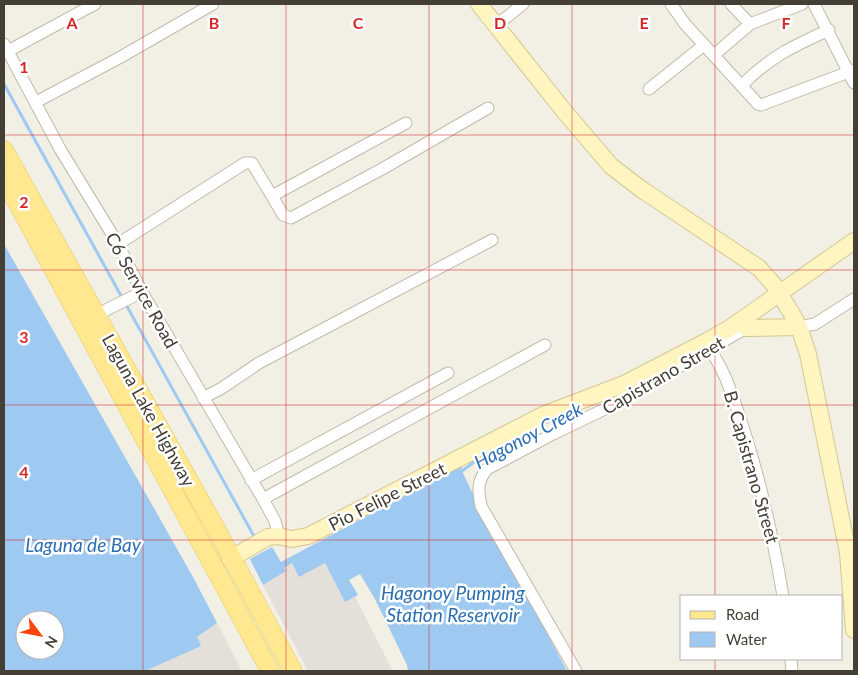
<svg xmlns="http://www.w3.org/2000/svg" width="858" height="675" viewBox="0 0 858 675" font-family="Lato,sans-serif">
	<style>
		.industrial { fill: #e4e0d9 }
		.water { fill: #9ec9f1; fill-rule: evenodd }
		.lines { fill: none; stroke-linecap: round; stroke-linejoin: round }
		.stream { stroke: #9ec9f1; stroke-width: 3 }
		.street-casing { stroke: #c1baa9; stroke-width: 13 }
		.secondary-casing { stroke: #d4c792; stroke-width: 18 }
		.primary-casing { stroke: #e6c85e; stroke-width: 19 }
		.street { stroke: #fff; stroke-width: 11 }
		.secondary { stroke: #fff5c1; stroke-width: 16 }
		.primary { stroke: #ffe890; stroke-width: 18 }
		.grid { fill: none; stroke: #d62828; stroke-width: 1; stroke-opacity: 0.55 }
		.labels { text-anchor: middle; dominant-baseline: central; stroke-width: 5; stroke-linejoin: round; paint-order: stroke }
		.street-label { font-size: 18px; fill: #443f34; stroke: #fff }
		.water-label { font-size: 19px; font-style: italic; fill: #2b6eb2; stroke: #fff }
		.grid-label { font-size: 16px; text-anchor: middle; font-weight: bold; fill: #d62828; stroke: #fff; stroke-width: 5; stroke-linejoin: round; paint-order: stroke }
	</style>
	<rect width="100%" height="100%" fill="#f2efe4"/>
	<!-- industrial -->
	<g class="industrial">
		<polygon points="292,563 325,563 345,601 355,597 393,671 308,671 263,585 285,571 284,568"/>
		<polygon points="217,623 242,671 145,671 200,646 197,637"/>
	</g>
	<!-- water -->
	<g class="water">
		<path d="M4 244 193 577 217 623 197 637 201 646 145 671H4ZM25 620H55V650H25Z"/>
		<polygon points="462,465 462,471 471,490 567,671 408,671 407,665 375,599 360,574 349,580 358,595 345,602 325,563 299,577 292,563 284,568 286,571 263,585 250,559 272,547 281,562"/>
	</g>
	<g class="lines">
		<!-- stream -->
		<g class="stream">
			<polyline points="4,84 255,538"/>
			<polyline points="461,474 462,471 478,459 551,420"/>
		</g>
		<!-- street casing -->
		<g class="street-casing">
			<g id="street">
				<polyline points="671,4 685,24 758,104 761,105 854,70"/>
				<polyline points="731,4 750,24"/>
				<polyline points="814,4 854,83"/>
				<polyline points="497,25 523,4"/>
				<polyline points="4,44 60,149 118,244 142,292 263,499 275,521 279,536"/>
				<polyline points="8,51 95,4"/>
				<polyline points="714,55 750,24 802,4"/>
				<path d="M742 85C770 57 793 46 829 30"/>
				<polyline points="649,89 704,45"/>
				<polyline points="36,102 119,58 213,4"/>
				<polyline points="272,196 283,215 291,218 382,169 488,108"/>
				<polyline points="118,244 245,163 252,163 272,196 406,123"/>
				<polyline points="92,319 108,309 142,292"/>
				<polyline points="799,327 815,324 854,299"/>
				<path d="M707 343C714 356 723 370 728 384 754 452 771 525 783 596"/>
				<polyline points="203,398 222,388 259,363 492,240"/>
				<polyline points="251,480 448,373"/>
				<polyline points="263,499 545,345"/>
				<polyline points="791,659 792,671"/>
				<path d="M576 671 481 506C478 491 477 481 487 469L553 434 609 407 746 328"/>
			</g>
		</g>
		<!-- secondary casing -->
		<g class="secondary-casing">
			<g id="secondary">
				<polyline points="479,4 564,111 611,166 641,189 759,268 774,285 792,314 799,327 808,354 848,553 854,630"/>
				<polyline points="746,328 799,327"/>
				<polyline points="230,559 268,537 279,536 292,539 308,536 543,415 624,384 707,341 730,328 854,241"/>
			</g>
		</g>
		<!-- primary casing -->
		<g class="primary-casing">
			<g id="primary">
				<polyline points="4,150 215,527 293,671"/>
				<polyline points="4,181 19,206 270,671"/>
			</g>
		</g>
		<!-- street -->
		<use href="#street" class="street"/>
		<!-- secondary -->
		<use href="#secondary" class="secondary"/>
		<!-- primary -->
		<use href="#primary" class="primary"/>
	</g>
	<!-- grid -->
	<path class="grid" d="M143 4V671M286 4V671M429 4V671M572 4V671M715 4V596M4 135H854M4 270H854M4 405H854M4 540H854M715 659V671"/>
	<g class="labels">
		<!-- street labels -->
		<g class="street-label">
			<text transform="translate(142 290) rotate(61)">C6 Service Road</text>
			<text transform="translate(663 375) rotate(-30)">Capistrano Street</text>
			<text transform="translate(149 410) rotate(61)">Laguna Lake Highway</text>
			<text transform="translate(752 467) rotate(74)">B. Capistrano Street</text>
			<text transform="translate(387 496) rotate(-27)">Pio Felipe Street</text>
		</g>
		<!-- water labels -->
		<g class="water-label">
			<text transform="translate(528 435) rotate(-28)">Hagonoy Creek</text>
			<text x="83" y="544">Laguna de Bay</text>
			<text x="453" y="592">Hagonoy Pumping<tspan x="453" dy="22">Station Reservoir</tspan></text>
		</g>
	</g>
	<g class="grid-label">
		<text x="72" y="29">A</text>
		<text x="214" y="29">B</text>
		<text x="358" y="29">C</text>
		<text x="500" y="29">D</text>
		<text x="644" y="29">E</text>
		<text x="786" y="29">F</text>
		<text x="24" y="73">1</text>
		<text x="24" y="208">2</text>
		<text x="24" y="343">3</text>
		<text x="24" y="478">4</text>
	</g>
	<!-- border -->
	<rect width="858" height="675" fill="none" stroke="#443f34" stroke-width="10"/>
	<!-- legend -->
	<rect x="680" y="595" width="162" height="65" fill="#ffffff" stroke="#b4b2ae"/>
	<rect x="690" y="611" width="25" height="8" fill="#ffe890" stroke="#b4b2ae"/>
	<text x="726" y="620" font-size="15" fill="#443f34">Road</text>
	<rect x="690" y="632" width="25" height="15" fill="#9ec9f1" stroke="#b4b2ae"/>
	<text x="726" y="645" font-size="15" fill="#443f34">Water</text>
	<!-- north arrow -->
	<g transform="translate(40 635) rotate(122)"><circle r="24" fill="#ffffff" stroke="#b4b2ae"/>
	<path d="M0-4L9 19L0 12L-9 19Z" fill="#ff450e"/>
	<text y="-8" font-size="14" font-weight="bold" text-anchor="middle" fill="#443f34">N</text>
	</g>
</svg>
